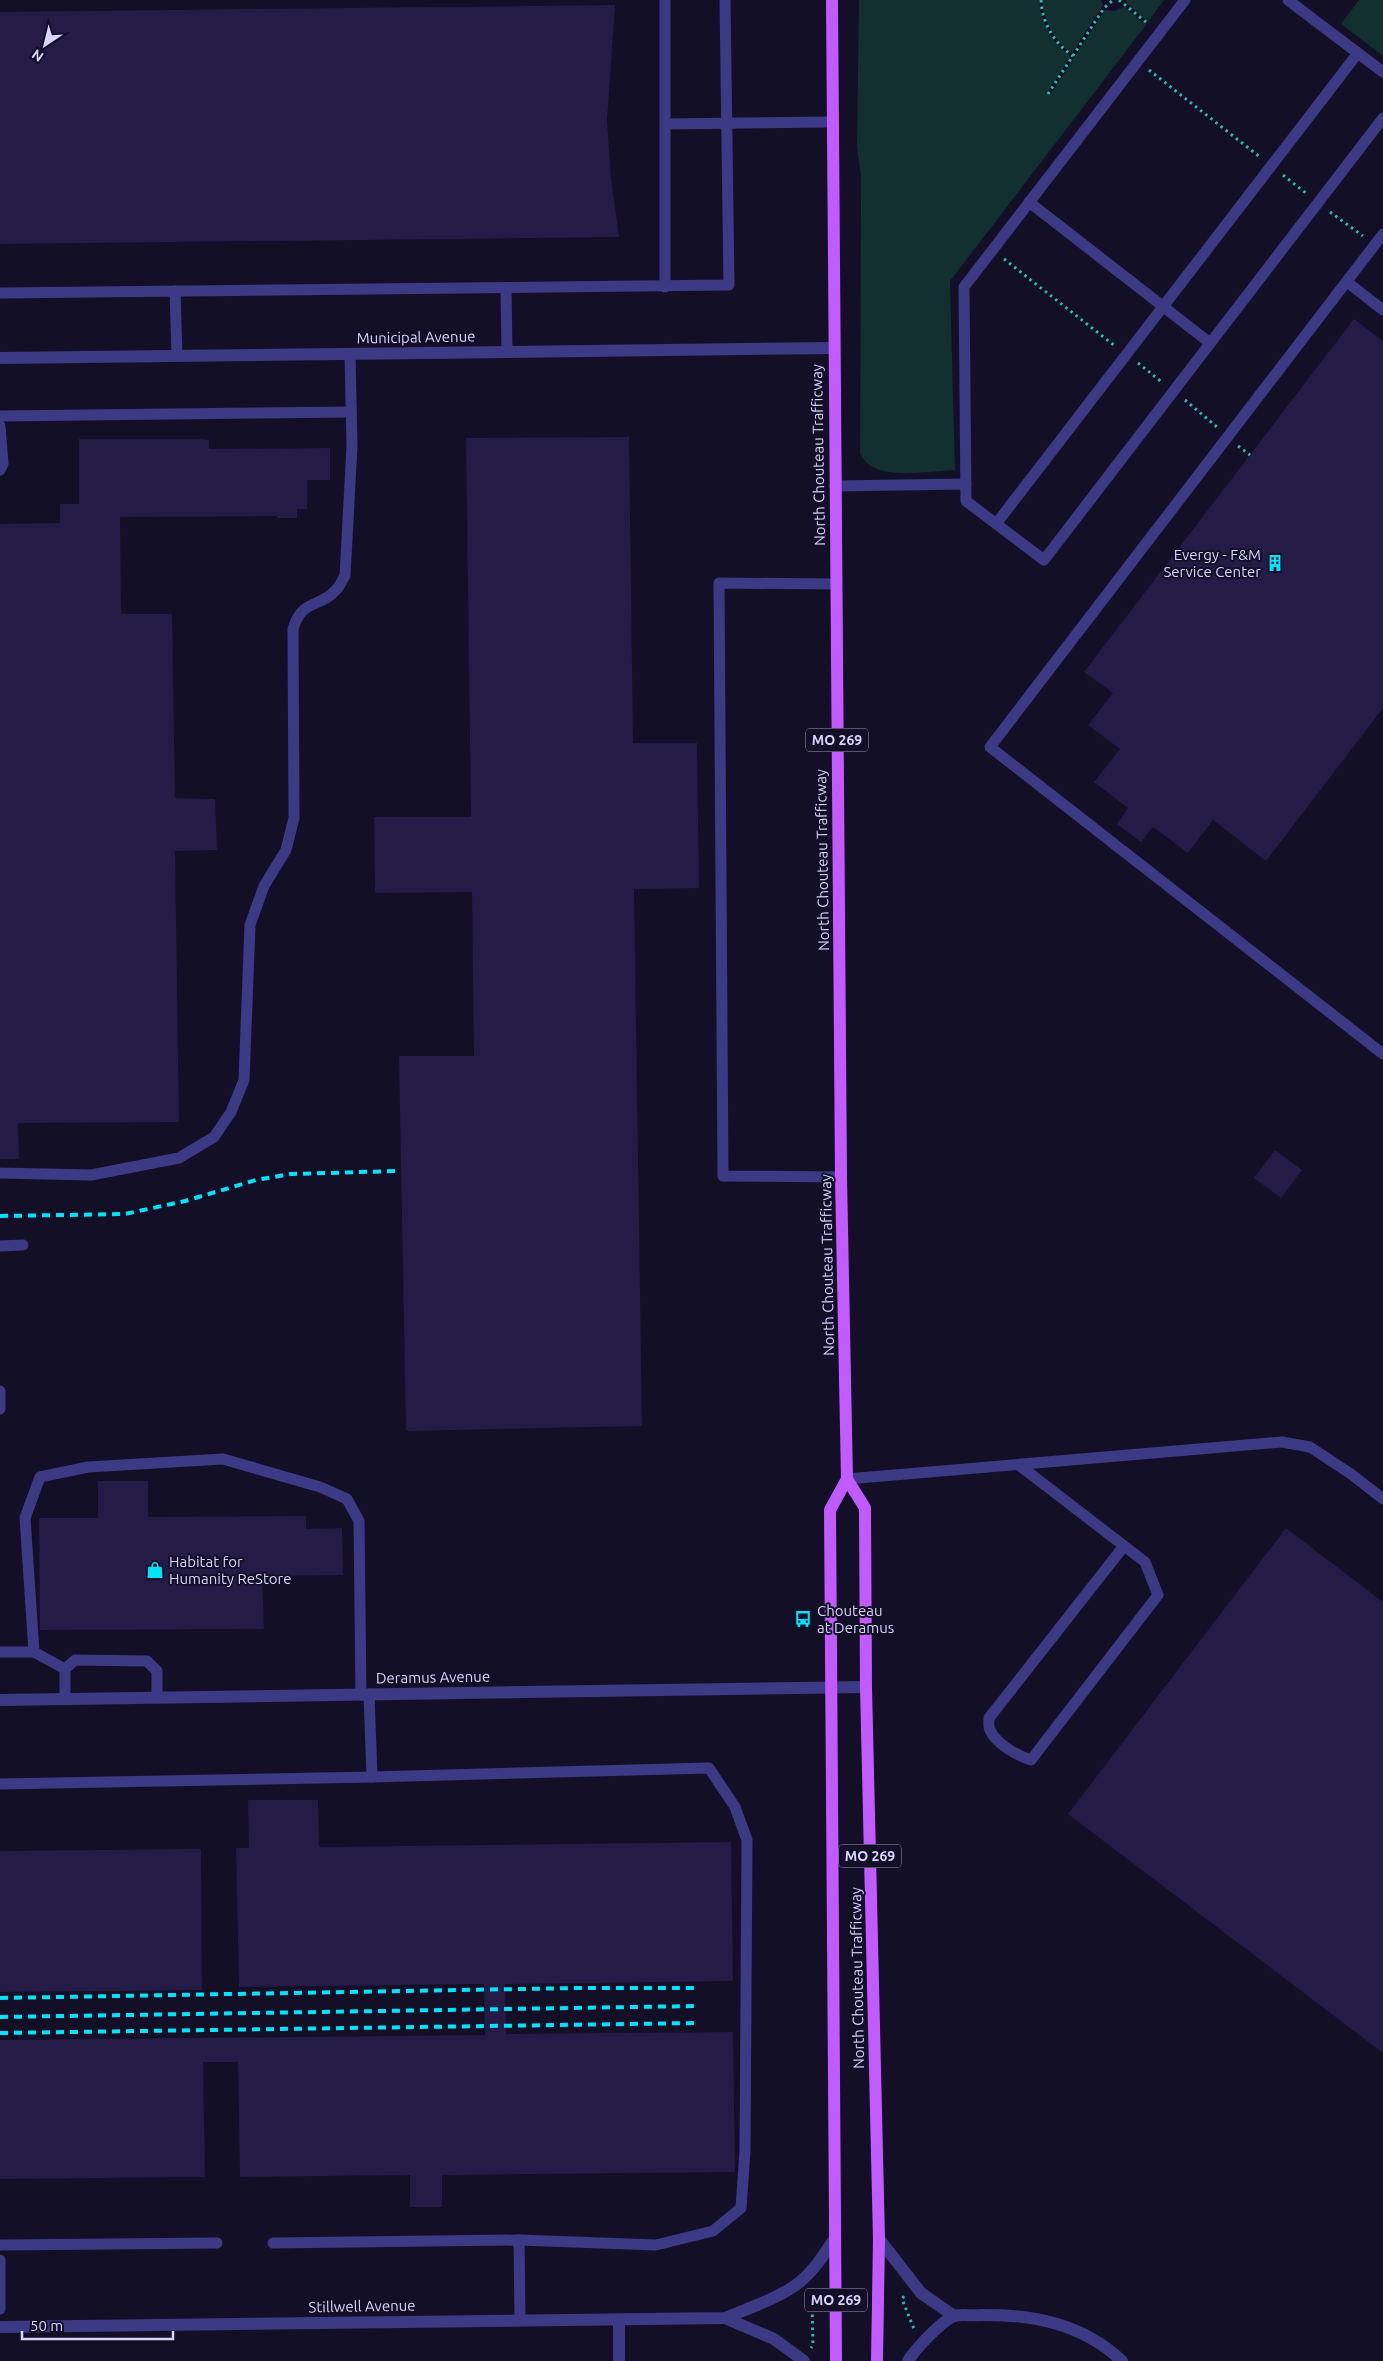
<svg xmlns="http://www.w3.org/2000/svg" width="1383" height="2361" viewBox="0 0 1383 2361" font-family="Ubuntu,sans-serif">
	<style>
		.green { fill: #12302f }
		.building { fill: #241b47 }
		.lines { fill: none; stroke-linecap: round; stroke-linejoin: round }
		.path { stroke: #2fb8b0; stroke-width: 3; stroke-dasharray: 2.5 4; stroke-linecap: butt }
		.service { stroke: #3d3a85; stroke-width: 11 }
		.minor { stroke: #3d3a85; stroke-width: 12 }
		.primary { stroke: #c25bff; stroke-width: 12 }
		.rail { stroke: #00e5ff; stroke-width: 4; stroke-dasharray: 8 6; stroke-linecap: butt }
		.labels { text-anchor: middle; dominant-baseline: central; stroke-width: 4; stroke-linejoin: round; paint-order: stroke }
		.shield { fill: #130f26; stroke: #9e99be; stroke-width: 1 }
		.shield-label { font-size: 14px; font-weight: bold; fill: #d9d4ff }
		.street-label { font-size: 15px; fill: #d9d4ff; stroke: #130f26 }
		.poi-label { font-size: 15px; fill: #d9d4ff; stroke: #130f26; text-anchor: start }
	</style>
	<rect width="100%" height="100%" fill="#130f26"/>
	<!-- green -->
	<g class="green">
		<path d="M859 0H1039C1041 23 1052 43 1071 56L1047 93 1050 95 1105 10 1114 11 1125 7 1146 25 950 281 955 470C928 471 872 483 860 453L861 201V177L857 147Z"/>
		<path d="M1042 0H1101L1103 5 1072 53C1054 42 1044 21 1042 0Z"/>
		<polygon points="1126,0 1164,0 1148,22 1127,4"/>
		<polygon points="1359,0 1383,0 1383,56 1341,24"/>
	</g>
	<!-- building -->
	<g class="building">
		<polygon points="615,5 607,121 611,179 619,237 0,244 0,12"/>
		<polygon points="1354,319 1383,341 1383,708 1266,861 1213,820 1188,853 1153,827 1141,842 1117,824 1128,808 1094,782 1120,749 1088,725 1113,693 1084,672"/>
		<polygon points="629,437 633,743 697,743 699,888 634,889 642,1426 406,1431 399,1056 474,1056 472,892 375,893 374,817 471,817 466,438"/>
		<polygon points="79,439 199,439 209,440 209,449 330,448 330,480 307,480 307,509 297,509 297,518 277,518 277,516 120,517 121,614 172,614 175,798 215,799 217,850 175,851 179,1122 18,1123 19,1159 0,1159 0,524 60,523 60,504 79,504"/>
		<polygon points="1275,1150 1302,1170 1281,1198 1254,1178"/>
		<polygon points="98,1481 148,1481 148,1517 306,1516 306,1529 342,1528 343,1575 262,1576 264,1629 40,1630 39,1518 98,1518"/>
		<polygon points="1286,1528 1383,1602 1383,2053 1068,1814"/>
		<polygon points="248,1800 318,1800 319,1847 731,1842 733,1981 505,1984 506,2034 733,2032 735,2172 442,2175 442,2207 410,2207 410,2175 240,2177 238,2062 203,2062 205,2177 0,2179 0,2040 485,2035 484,1984 239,1987 236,1848 249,1848"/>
		<polygon points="201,1849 202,1990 0,1992 0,1851"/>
	</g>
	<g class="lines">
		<!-- path -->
		<g class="path">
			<path d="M1041 0C1042 23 1054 43 1073 56"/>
			<polyline points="1119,0 1147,23"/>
			<polyline points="1149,70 1260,157"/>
			<polyline points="1048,94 1104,8 1113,0"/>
			<polyline points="1283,175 1307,194"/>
			<polyline points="1330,212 1363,236"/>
			<polyline points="1004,259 1115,346"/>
			<polyline points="1138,363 1163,383"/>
			<polyline points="1185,400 1217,427"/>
			<polyline points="1238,446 1250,455"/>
			<polyline points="808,2296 812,2304 813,2345 811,2348"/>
			<polyline points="904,2296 902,2299 914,2329"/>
		</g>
		<!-- service -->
		<g class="service">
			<polyline points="1185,0 964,287 966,501 1044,560 1383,118"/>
			<polyline points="1288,0 1383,72"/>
			<polyline points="666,124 831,122"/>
			<polyline points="1029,202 1210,343"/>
			<polyline points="1383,234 990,747 1383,1054"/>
			<polyline points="1347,282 1383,310"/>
			<polyline points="665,287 665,0"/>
			<polyline points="506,288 507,352"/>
			<polyline points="175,291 177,356"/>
			<polyline points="0,293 729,285 725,0"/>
			<polyline points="0,416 351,412"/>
			<polyline points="0,426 3,464 0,470"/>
			<polyline points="835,486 966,484"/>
			<polyline points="996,524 1358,53"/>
			<polyline points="836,584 719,583 723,1176 841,1177"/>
			<path d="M0 1173 91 1175 179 1158 214 1137 231 1112 244 1080 250 925 264 886 286 850 294 818 293 629C302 598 319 609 336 590 340 586 342 580 345 576L352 446 350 354"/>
			<polyline points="0,1246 23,1245"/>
			<polyline points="0,1391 0,1409"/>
			<path d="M1019 1465 1145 1562 1158 1595 1031 1760C1018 1756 996 1744 990 1730 988 1727 989 1721 989 1718L1124 1546"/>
			<polyline points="847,1479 1282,1442 1310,1447 1351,1474 1383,1499"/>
			<polyline points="0,1652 34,1652 25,1518 40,1477 88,1467 223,1459 320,1487 347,1499 359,1521 361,1695"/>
			<polyline points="34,1652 65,1669"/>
			<polyline points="65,1699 65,1669 75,1660 147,1661 157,1671 157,1698"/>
			<polyline points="372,1777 709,1768 735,1807 747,1840 745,2151 741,2208 713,2231 656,2245 519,2240 520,2320"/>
			<polyline points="0,1784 372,1777 369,1694"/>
			<polyline points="273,2243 519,2240"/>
			<polyline points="0,2245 217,2243"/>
			<polyline points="0,2260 0,2309"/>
		</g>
		<!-- minor -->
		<g class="minor">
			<polyline points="0,358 833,348"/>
			<polyline points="0,1700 866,1687"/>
			<polyline points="879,2239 921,2293 954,2316"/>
			<polyline points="725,2318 774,2339 804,2361"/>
			<polyline points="619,2320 619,2361"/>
			<path d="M0 2327 725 2318C749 2308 782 2297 801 2281 815 2269 825 2253 835 2238"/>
			<path d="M908 2361C915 2349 942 2321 954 2316 961 2314 973 2316 981 2315 1033 2314 1083 2324 1122 2361"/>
		</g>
		<!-- primary -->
		<g class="primary">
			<polyline points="832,0 841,1177 847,1479 865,1508 866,1687 879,2239 877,2361"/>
			<polyline points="836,2361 830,1510 847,1479"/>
		</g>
		<!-- rail -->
		<g class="rail">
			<polyline points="0,1216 125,1214 185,1201 256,1180 291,1174 398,1171"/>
			<polyline points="0,1998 577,1988 698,1988"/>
			<polyline points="0,2017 697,2006"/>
			<polyline points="0,2033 698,2023"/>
		</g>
	</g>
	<!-- icons -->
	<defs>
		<g id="building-bare" transform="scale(1.35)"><path d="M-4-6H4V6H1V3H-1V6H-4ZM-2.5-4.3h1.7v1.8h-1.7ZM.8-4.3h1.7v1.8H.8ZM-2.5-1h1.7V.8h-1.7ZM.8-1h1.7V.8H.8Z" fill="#00e5ff" stroke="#130f26" stroke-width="2.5" paint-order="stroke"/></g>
		<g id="shop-bare" transform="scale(1.35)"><path d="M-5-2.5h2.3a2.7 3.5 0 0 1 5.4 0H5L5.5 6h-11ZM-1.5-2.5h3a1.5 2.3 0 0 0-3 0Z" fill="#00e5ff" stroke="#130f26" stroke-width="2.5" paint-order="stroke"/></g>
		<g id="bus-bare" transform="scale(1.35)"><path d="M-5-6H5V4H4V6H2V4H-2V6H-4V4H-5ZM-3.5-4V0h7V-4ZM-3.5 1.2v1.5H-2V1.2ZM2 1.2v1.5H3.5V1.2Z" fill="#00e5ff" stroke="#130f26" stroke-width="2.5" paint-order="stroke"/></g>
	</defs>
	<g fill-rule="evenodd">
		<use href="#building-bare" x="1275" y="563"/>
		<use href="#shop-bare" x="155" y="1570"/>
		<use href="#bus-bare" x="803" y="1619"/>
	</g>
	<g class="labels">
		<!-- shield labels -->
		<g class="shield">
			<rect x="806" y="728.5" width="62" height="23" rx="4"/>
			<rect x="839" y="1844.5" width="62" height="23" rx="4"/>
			<rect x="805" y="2288.5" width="62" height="23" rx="4"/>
		</g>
		<g class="shield-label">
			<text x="837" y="740">MO 269</text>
			<text x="870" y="1856">MO 269</text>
			<text x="836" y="2300">MO 269</text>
		</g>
		<!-- street labels -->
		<g class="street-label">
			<text transform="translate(416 337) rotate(-1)">Municipal Avenue</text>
			<text transform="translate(818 455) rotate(-91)">North Chouteau Trafficway</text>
			<text transform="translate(822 860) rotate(-91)">North Chouteau Trafficway</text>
			<text transform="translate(827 1265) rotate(-91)">North Chouteau Trafficway</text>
			<text transform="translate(433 1677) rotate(-1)">Deramus Avenue</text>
			<text transform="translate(857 1978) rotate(-91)">North Chouteau Trafficway</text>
			<text transform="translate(362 2306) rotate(-1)">Stillwell Avenue</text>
		</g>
		<!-- poi labels -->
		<g class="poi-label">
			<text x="1261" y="554" text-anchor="end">Evergy - F&amp;M<tspan x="1261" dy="17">Service Center</tspan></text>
			<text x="169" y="1561">Habitat for<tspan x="169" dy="17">Humanity ReStore</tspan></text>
			<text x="817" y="1610">Chouteau<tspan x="817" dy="17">at Deramus</tspan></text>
		</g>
	</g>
	<!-- north arrow -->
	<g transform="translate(45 45) rotate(215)" stroke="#130f26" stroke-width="4" paint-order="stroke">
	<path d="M0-4L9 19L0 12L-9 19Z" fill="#d9d4ff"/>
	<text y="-8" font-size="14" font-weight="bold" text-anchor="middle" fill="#d9d4ff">N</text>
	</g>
	<!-- scale -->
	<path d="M22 2331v8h151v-8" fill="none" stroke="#d9d4ff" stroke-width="2.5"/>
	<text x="30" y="2331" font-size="15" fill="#d9d4ff" stroke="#130f26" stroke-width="4" paint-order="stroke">50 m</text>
</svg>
